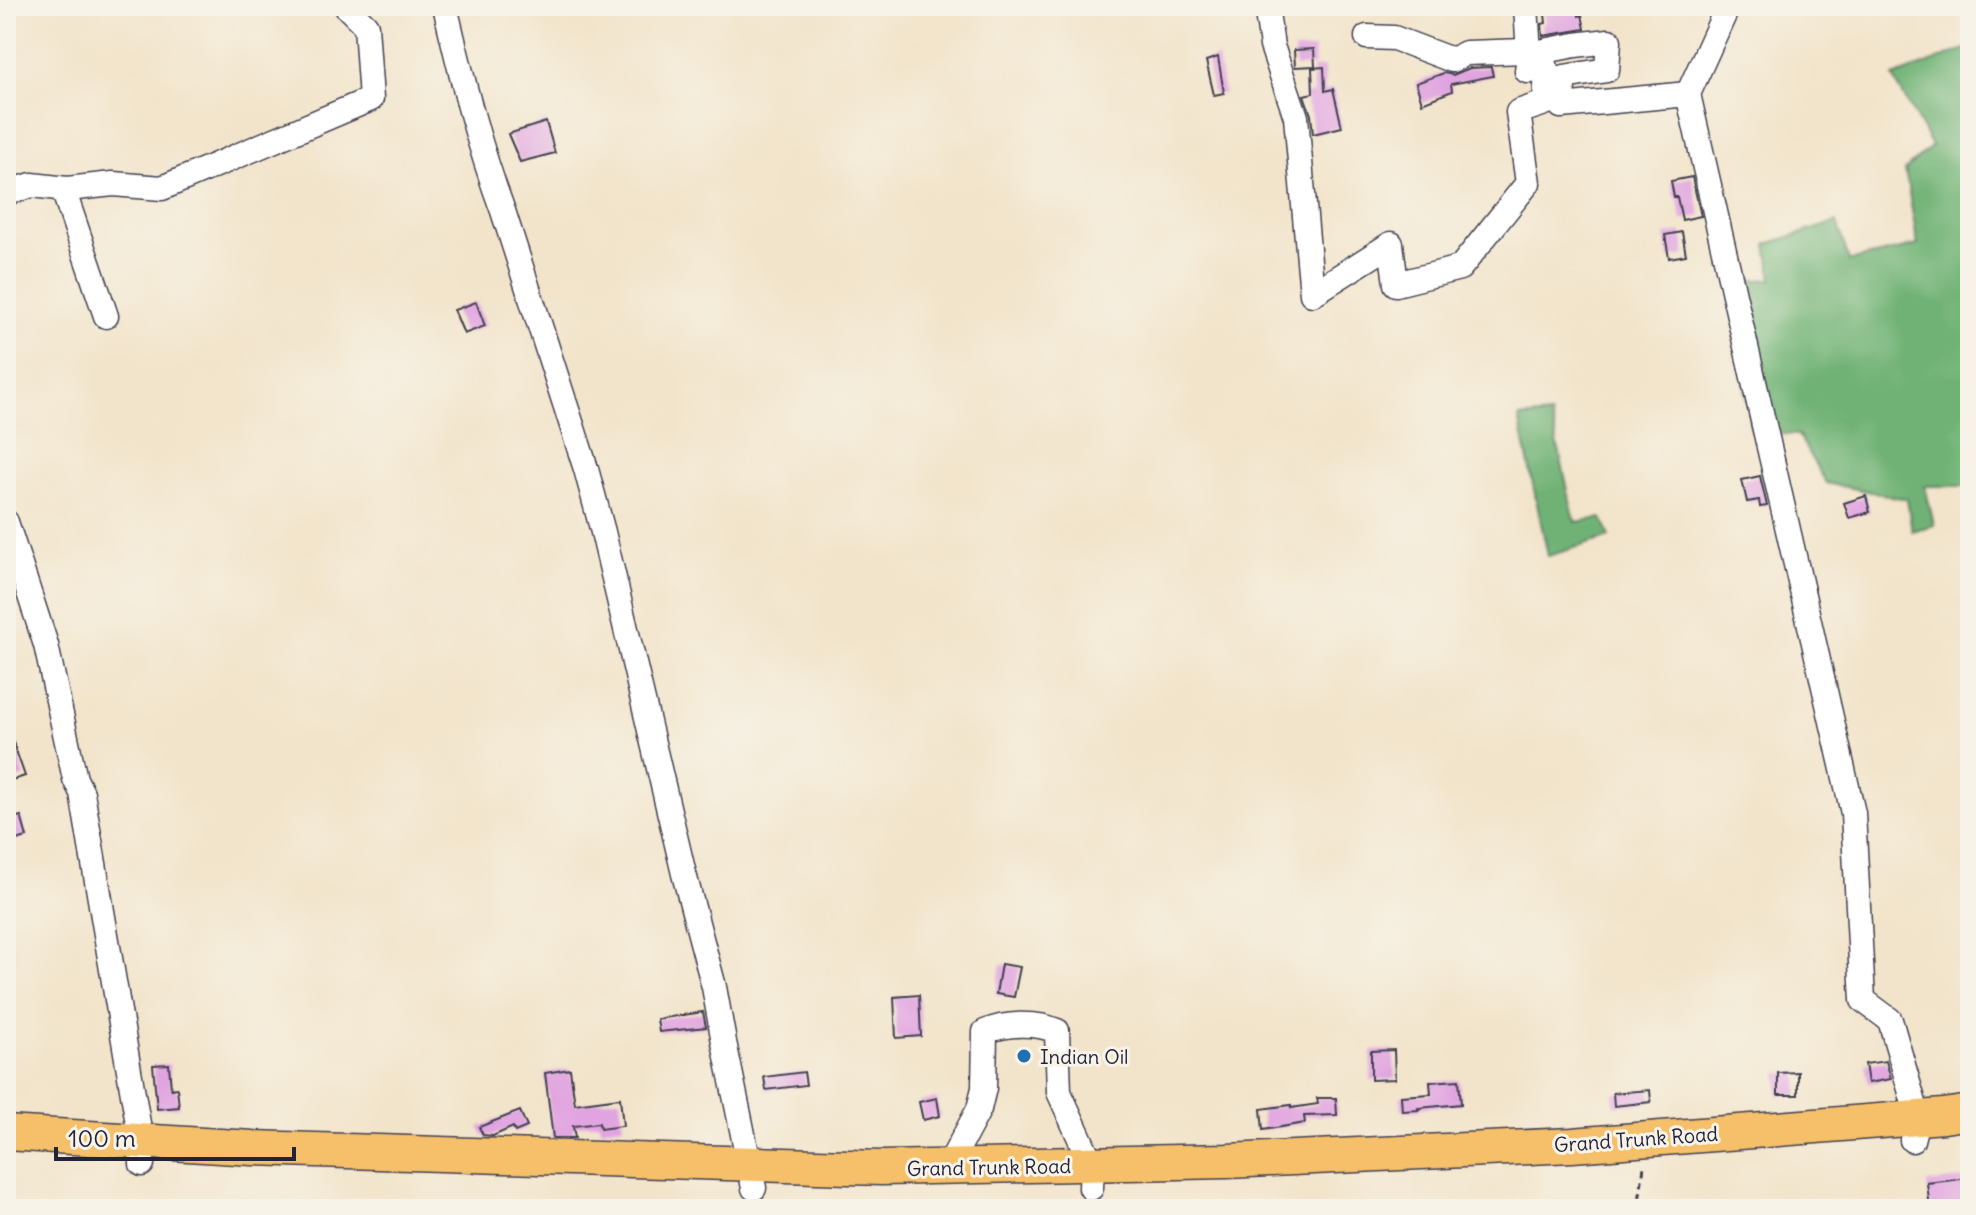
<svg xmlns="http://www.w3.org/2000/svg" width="1976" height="1215" viewBox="0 0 1976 1215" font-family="Delius,sans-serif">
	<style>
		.forest { fill: #70b275; stroke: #496a58; stroke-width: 2 }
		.building { fill: #e1a4e0 }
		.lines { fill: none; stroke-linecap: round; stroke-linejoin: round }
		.minor-casing { stroke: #413f50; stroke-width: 27 }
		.highway-casing { stroke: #413f50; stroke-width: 37 }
		.path { stroke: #413f50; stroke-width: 3; stroke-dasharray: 6 6; stroke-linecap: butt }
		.minor { stroke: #fff; stroke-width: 24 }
		.highway { stroke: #f6c06b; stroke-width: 34 }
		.poi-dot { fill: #1f6fb2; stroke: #f7f3e8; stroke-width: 3 }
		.labels { text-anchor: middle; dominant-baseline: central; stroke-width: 6; stroke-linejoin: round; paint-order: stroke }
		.poi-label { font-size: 20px; fill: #22223b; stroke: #f7f3e8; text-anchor: start }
		.street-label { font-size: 20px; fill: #22223b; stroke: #f7f3e8 }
	</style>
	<rect width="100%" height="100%" fill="#f7f3e8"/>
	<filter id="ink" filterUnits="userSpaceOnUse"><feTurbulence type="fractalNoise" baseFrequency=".0125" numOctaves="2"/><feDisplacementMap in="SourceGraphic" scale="16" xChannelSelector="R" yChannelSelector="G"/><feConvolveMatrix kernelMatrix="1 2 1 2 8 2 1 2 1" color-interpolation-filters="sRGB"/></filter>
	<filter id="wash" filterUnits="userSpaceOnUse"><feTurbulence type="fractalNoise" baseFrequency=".006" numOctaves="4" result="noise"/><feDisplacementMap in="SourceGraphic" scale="32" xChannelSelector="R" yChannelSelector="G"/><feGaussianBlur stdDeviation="1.8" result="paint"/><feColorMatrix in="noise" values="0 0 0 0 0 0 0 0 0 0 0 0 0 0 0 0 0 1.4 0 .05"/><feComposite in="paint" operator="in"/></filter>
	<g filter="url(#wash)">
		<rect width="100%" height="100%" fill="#f2e4ca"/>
		<!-- forest -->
		<g class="forest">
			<polygon points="1970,47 1970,486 1925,486 1934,525 1912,531 1907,499 1826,483 1798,435 1751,432 1731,282 1772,279 1767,244 1837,222 1849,261 1918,245 1905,170 1932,146 1893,77"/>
			<polygon points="1551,415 1575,522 1602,518 1610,537 1548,556 1519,418"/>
		</g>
		<g id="blocks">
			<!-- building -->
			<g class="building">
				<polygon points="1544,6 1577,6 1579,16 1582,15 1585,29 1543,36 1542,24 1546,23"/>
				<polygon points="1314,49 1315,66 1295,67 1294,50"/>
				<polygon points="1218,57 1224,93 1214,95 1206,61"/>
				<polygon points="1324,67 1325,91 1333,89 1342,127 1313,134 1311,115 1304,95 1313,93 1312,68"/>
				<polygon points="1491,67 1493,76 1451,84 1452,91 1422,103 1416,83 1444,73 1453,75 1470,68"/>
				<polygon points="546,122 555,153 520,162 508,134"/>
				<polygon points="1692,177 1701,216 1682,220 1677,197 1674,197 1671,181"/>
				<polygon points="1682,232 1686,255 1669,258 1665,235"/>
				<polygon points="476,302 485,326 464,334 454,310"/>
				<polygon points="1760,476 1767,506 1760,507 1759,500 1747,502 1742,480"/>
				<polygon points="1866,496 1870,512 1849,518 1844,503"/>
				<polygon points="8,728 25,776 13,780 6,762 6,729"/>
				<polygon points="21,816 27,837 9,842 6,832 6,820"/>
				<polygon points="1001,964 1020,967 1014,997 996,994"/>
				<polygon points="919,995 921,1036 896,1038 894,997"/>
				<polygon points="703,1012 706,1027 659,1032 657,1019"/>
				<polygon points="1394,1050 1395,1079 1371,1080 1371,1051"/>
				<polygon points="1886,1061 1891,1079 1868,1083 1865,1064"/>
				<polygon points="169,1064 171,1089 177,1088 179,1107 157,1109 153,1065"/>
				<polygon points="570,1069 575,1104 620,1098 623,1126 600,1129 599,1123 573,1126 575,1138 553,1138 545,1073"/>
				<polygon points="804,1072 806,1085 766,1090 764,1077"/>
				<polygon points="1798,1072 1798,1095 1778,1095 1778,1073"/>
				<polygon points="1459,1080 1461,1104 1418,1108 1419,1110 1402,1111 1401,1096 1431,1094 1430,1082"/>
				<polygon points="1650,1090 1651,1102 1614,1106 1613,1093"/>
				<polygon points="937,1098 940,1116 923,1120 919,1102"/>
				<polygon points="1317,1098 1336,1098 1337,1115 1304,1116 1305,1123 1263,1130 1261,1109 1291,1105 1291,1108 1318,1104"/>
				<polygon points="520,1111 527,1127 515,1132 513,1127 493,1136 483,1135 479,1127"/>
				<polygon points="1970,1178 1970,1209 1930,1209 1927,1183"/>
			</g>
		</g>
	</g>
	<g filter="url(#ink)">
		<use href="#blocks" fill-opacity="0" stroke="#413f50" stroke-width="2"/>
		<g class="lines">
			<!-- minor casing -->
			<g class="minor-casing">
				<g id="minor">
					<path d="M445 6C461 75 478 144 503 211L586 469 603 532 684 874 714 987 724 1042 754 1188"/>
					<polyline points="1266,6 1272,46 1296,117 1312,294 1391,244 1396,284 1460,268 1528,183 1518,112 1545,103 1547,70 1527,71 1529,54 1526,6"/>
					<polyline points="1367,37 1394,38 1452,60 1466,53 1526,51 1529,54 1575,45 1609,41 1607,70 1564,77 1561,106 1688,94 1853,813 1863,1000 1890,1020 1918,1117 1912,1140"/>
					<polyline points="1688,94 1728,6"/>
					<polyline points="63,189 106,316"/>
					<polyline points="6,193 32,185 67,189 113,184 162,188 371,99 366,26 346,6"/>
					<polyline points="6,522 46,645 75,779 82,793 141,1141 142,1164"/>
					<path d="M948 1167 979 1109 984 1088 985 1032C1005 1023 1036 1022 1057 1031L1059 1092 1092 1165 1091 1188"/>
				</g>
			</g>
			<!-- highway casing -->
			<g class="highway-casing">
				<polyline id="highway" points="6,1133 253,1148 881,1168 1227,1161 1572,1145 1944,1116 1970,1112"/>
			</g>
			<!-- path -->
			<polyline class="path" points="1638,1209 1644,1166"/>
			<!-- minor -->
			<use href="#minor" class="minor"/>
			<!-- highway -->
			<use href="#highway" class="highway"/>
		</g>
	</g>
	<!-- markers -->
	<circle class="poi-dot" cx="1024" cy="1056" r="8"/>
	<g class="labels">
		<!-- poi labels -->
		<g class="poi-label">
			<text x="1040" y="1056">Indian Oil</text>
		</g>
		<!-- street labels -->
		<g class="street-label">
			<text transform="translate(1636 1139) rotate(-4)">Grand Trunk Road</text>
			<text transform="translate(989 1167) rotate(-1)">Grand Trunk Road</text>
		</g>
	</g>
	<!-- margin -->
	<rect width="1976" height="1215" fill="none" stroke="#f7f3e8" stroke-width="32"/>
	<!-- scale -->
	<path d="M56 1147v12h238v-12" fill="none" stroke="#22223b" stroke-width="4"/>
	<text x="68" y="1147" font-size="24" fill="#22223b" stroke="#f7f3e8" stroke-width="6" paint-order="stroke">100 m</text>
</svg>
